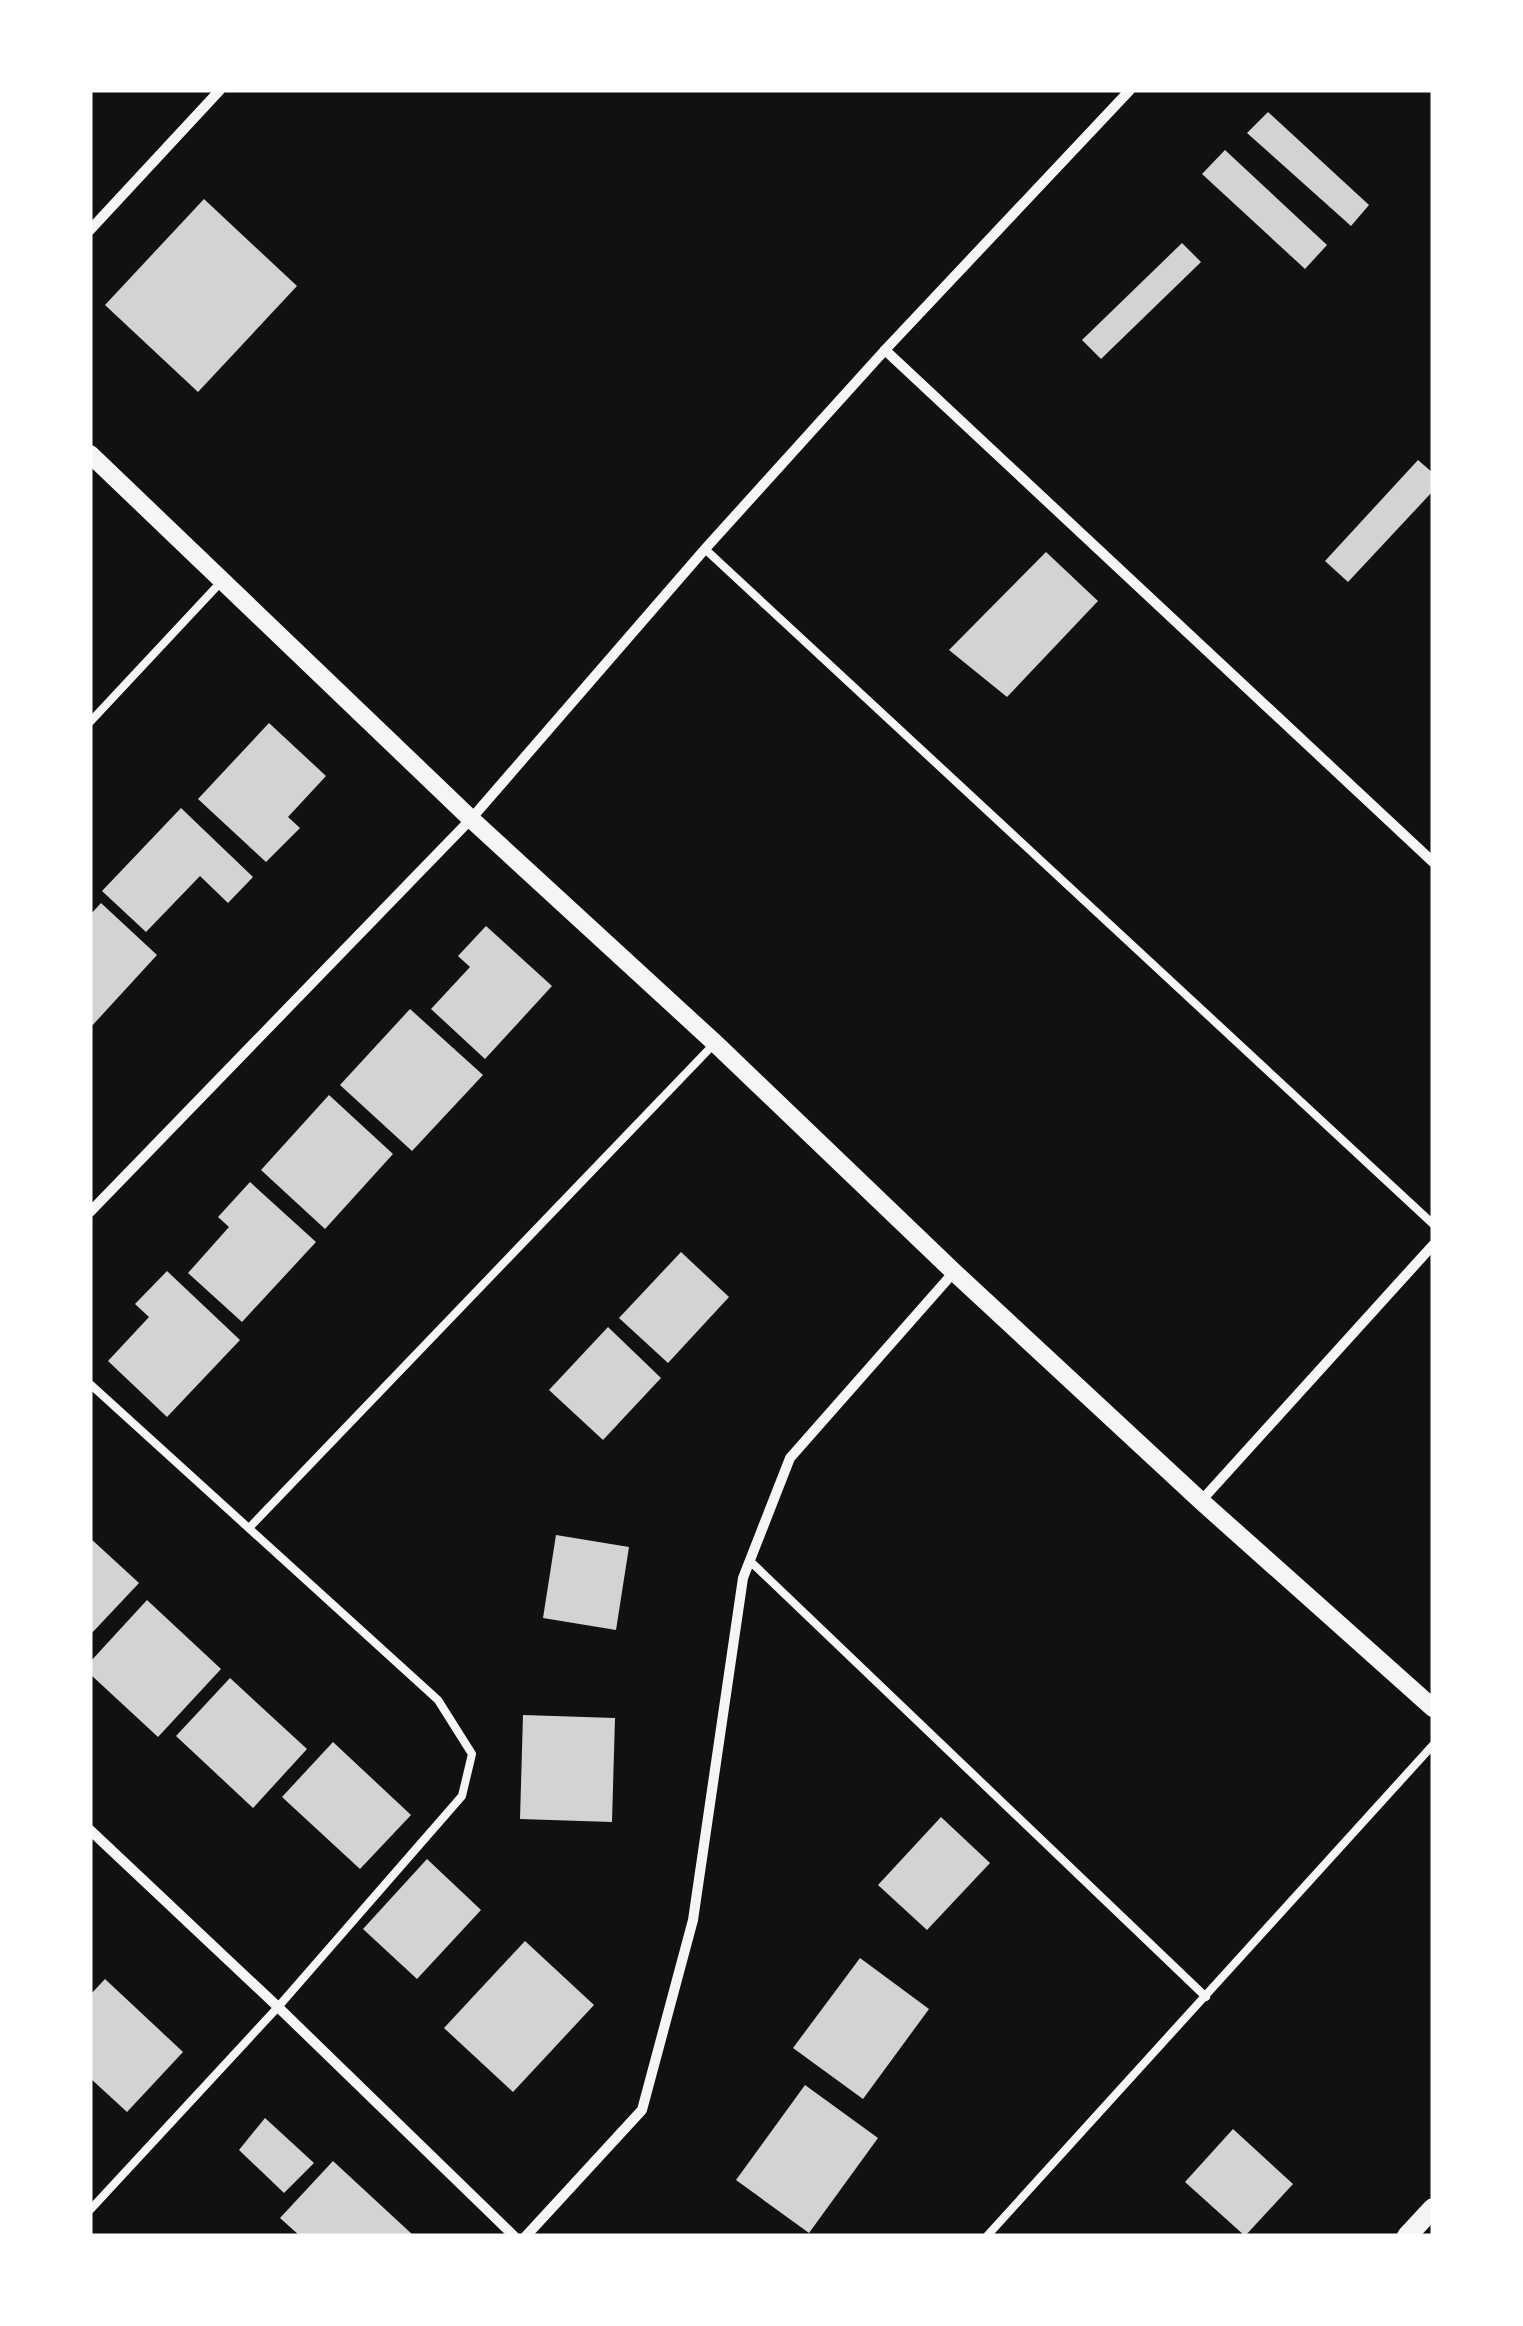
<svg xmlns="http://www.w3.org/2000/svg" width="1523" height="2326" viewBox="0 0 1523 2326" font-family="'PT Sans',sans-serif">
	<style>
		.building { fill: #d3d3d3 }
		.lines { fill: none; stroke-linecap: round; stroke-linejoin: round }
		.service { stroke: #f5f5f5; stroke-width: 8 }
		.minor { stroke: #f5f5f5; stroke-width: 10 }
		.tertiary { stroke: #f5f5f5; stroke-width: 18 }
		.secondary { stroke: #f5f5f5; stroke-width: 20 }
	</style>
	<rect width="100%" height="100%" fill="#111"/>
	<!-- building -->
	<g class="building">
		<polygon points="1268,112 1369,205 1351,226 1247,133"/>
		<polygon points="1225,150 1327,245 1305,269 1202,174"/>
		<polygon points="204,199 297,286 198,392 105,305"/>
		<polygon points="1182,243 1201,262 1101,359 1082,340"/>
		<polygon points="1418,460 1433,473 1433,491 1348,582 1325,561"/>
		<polygon points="1046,552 1098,601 1007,697 949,650"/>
		<polygon points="269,723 326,776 288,817 300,828 266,862 198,799"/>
		<polygon points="181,808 253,877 228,903 200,876 146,932 102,891"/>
		<polygon points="101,903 157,955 90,1028 90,915"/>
		<polygon points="486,926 552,986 485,1059 431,1009 470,967 458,956"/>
		<polygon points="410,1009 483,1075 412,1151 340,1085"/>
		<polygon points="329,1095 393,1154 325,1229 261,1170"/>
		<polygon points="250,1182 316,1242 242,1322 188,1273 229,1227 218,1217"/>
		<polygon points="681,1252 729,1297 668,1363 619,1318"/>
		<polygon points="167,1271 240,1340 167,1417 108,1361 149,1317 135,1304"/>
		<polygon points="608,1327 661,1378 603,1440 549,1390"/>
		<polygon points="556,1535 629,1547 616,1630 543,1618"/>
		<polygon points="90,1538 139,1583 90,1635"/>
		<polygon points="147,1600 221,1669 158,1737 90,1674 90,1662"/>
		<polygon points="230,1678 307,1749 253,1808 176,1736"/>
		<polygon points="523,1715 615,1718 612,1822 520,1819"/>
		<polygon points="333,1742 411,1815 360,1869 282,1797"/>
		<polygon points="941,1817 990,1863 927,1930 878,1885"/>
		<polygon points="427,1859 481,1910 417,1979 363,1929"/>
		<polygon points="525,1941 594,2005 513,2092 444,2028"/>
		<polygon points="860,1958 929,2009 863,2099 793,2048"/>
		<polygon points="105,1979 183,2052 127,2112 90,2078 90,1995"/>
		<polygon points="805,2085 878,2138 809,2233 736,2180"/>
		<polygon points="265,2118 314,2163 284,2193 239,2150"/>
		<polygon points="1233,2129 1293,2184 1245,2236 1185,2182"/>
		<polygon points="333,2161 414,2236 300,2236 280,2218"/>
	</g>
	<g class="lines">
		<!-- service -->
		<g class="service">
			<polyline points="705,549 1433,1224"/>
			<polyline points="90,722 220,583"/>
			<polyline points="90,1384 438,1700 472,1754 462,1796 278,2007 90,2210"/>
			<polyline points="249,1528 713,1045"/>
			<polyline points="750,1561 1206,1997"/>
			<polyline points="987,2236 1433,1745"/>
		</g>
		<!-- minor -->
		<g class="minor">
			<polyline points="90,230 220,90"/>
			<polyline points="885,350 1433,862"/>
			<polyline points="90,1212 471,819 705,549 885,350 1130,90"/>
			<polyline points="1201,1501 1433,1245"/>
			<polyline points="90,1830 278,2007 514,2236"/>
			<polyline points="526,2236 642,2110 693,1920 743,1578 790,1458 954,1272"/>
		</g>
		<!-- tertiary -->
		<polyline class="tertiary" points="90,454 471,819 715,1043 954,1272 1201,1501 1433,1708"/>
		<!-- secondary -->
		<polyline class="secondary" points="1407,2236 1433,2208"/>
	</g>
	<!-- border -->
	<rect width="1523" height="2326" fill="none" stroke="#ffffff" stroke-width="185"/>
</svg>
